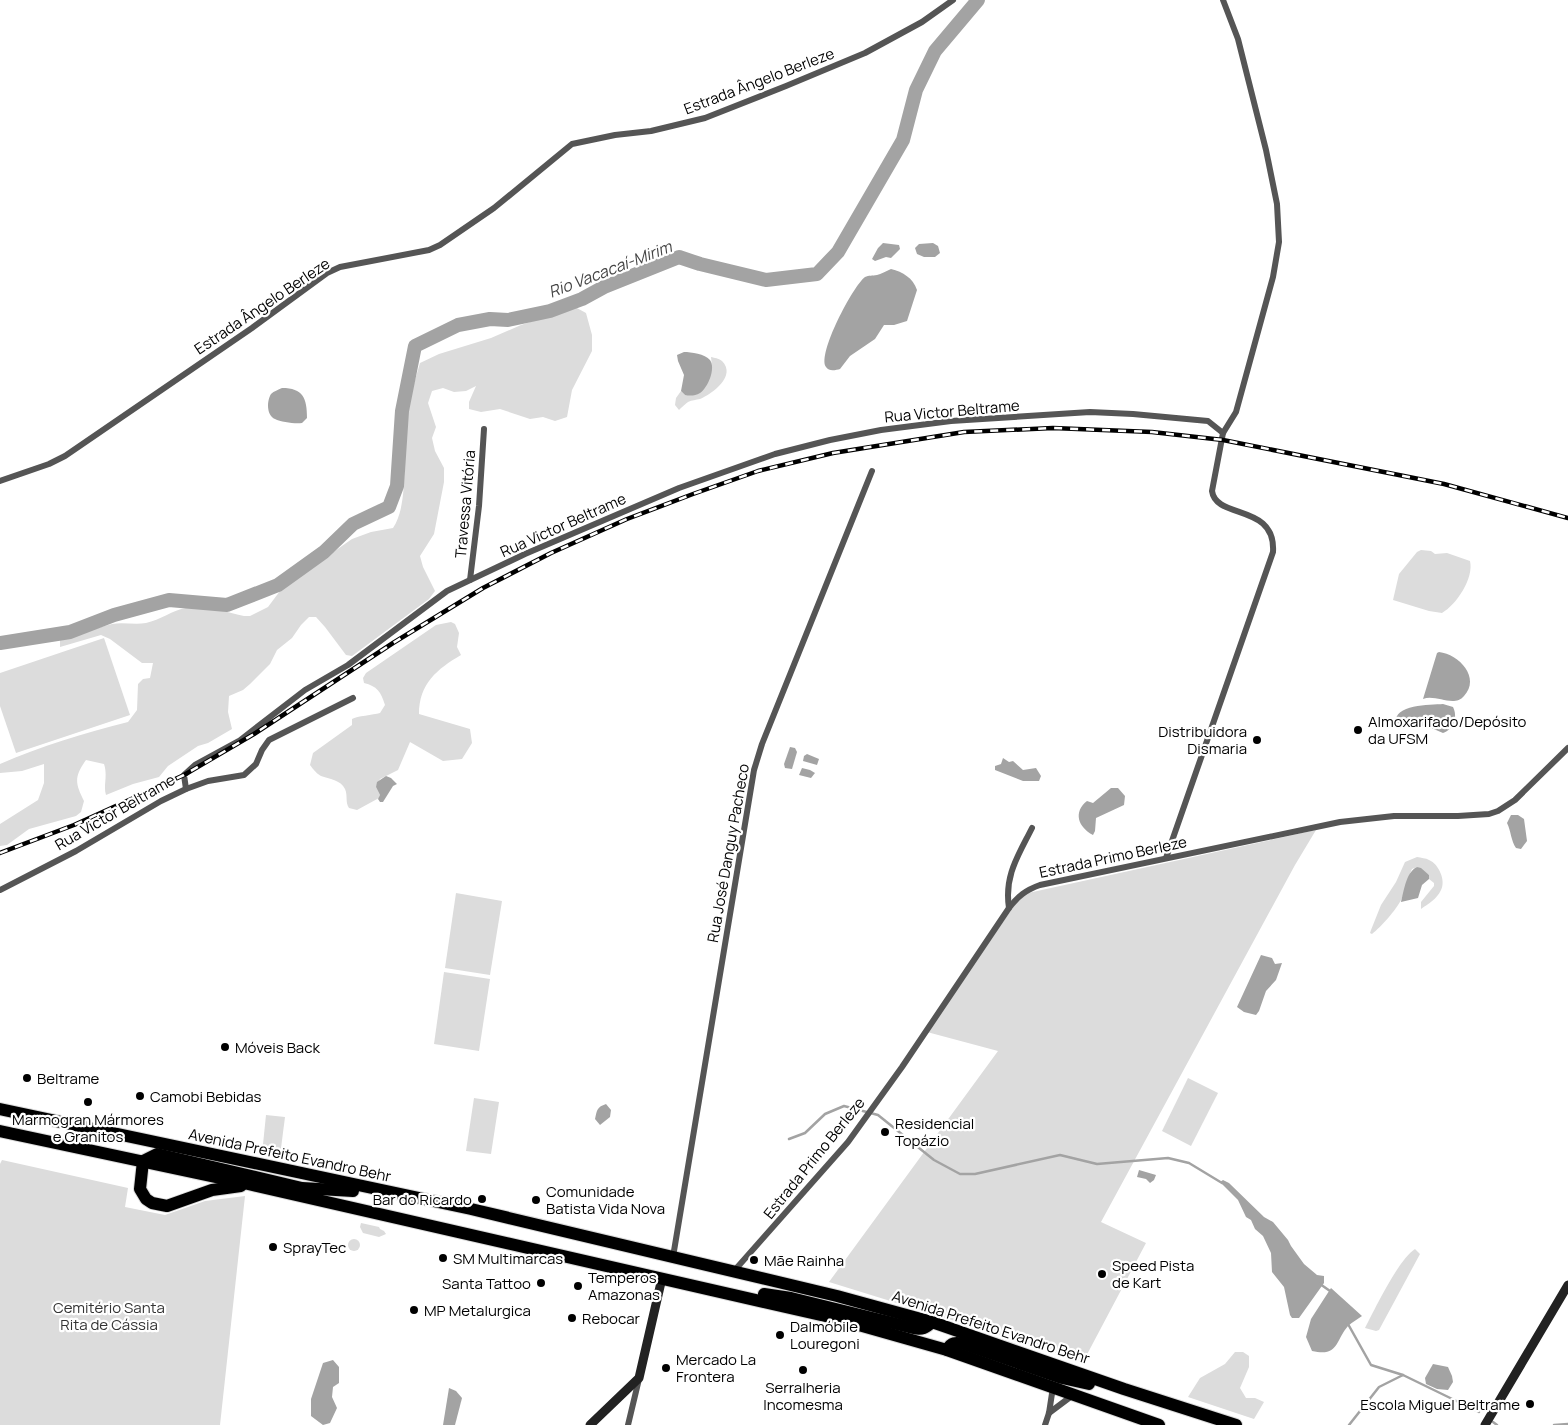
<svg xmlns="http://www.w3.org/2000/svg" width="1568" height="1425" viewBox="0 0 1568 1425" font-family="Manrope,sans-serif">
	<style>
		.green { fill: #dcdcdc }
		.water { fill: #a3a3a3 }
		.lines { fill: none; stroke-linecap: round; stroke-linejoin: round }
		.stream { stroke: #a3a3a3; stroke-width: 2.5 }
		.river { stroke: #a3a3a3; stroke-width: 14 }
		.highway-casing { stroke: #dbdbdb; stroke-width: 14 }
		.street { stroke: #555; stroke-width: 6 }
		.secondary { stroke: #222; stroke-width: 9 }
		.highway { stroke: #000; stroke-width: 12 }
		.rail-casing { stroke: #000; stroke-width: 4.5 }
		.rail { stroke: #fff; stroke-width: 2.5; stroke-dasharray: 8; stroke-linecap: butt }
		.poi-dot { fill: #000; stroke: #fff; stroke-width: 2 }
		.labels { text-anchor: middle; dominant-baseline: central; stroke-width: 4.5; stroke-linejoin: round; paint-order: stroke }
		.street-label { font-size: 15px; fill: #000; stroke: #fff }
		.poi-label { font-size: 15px; fill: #000; stroke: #fff; text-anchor: start }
		.park-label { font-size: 15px; fill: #333; stroke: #fff }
		.water-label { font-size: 16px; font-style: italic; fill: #444; stroke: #fff }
	</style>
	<rect width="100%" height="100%" fill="#fff"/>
	<!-- green -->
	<g class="green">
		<path d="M575 307 586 313 592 335V351L572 390 567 417 555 421 543 417 530 419 500 409 481 412 469 409V402L476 386 466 391 454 392 443 388 432 391 428 403 436 427 432 438 435 451 444 468V482L434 534 420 556 423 567 435 591 429 599 352 656 346 655 325 627 316 617H309L301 625 292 638 277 650 270 664 250 684 243 690 229 696 228 712 232 729 208 743 198 746 168 766 159 777 133 784 106 795C103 786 108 776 104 764L86 760C74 777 75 783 84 801L81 812 76 816 29 829 7 845 0 846V824L38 800 44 783V764L22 771 0 773V764C41 746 84 733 128 722L137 710 138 684 143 679 150 678 153 663H142L110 639 101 635 60 647V640C78 637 94 628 112 624 123 622 135 625 146 623 160 620 173 610 186 608 205 605 226 612 244 616H250L268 607 283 587 352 539 371 532 393 528C410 503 402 450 406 419 408 401 415 381 420 363L439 354 491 338 521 325Z"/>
		<path d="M711 357C715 358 718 358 722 361 737 376 712 394 700 399 696 400 692 400 688 402 685 404 682 407 679 410L675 405 676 398 681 391 685 395 712 367Z"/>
		<path d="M1421 550 1431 551 1435 554 1447 553 1470 561C1474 578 1457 604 1442 613L1429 611 1393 600 1399 574 1417 552Z"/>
		<path d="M451 622 455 624 459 633 457 647 461 655C437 669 419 684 419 714L470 729 472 743 462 759 443 761 410 742 398 770 380 779 376 787 380 795 379 798 357 810 349 808C345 802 348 796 345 789 341 780 329 779 321 776 317 774 313 769 310 765L313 753 352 725V719C357 716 373 715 380 713L385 705C381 692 377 686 364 683L363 678 366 673 436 625Z"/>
		<polygon points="104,638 130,715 16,753 0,706 0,673"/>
		<polygon points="1316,830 1295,865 1101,1222 1146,1243 1083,1362 1036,1346 829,1282 998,1051 927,1032 1016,903 1028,893"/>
		<path d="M1417 857C1421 858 1426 858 1429 860 1439 864 1446 881 1441 890 1437 899 1428 904 1421 909V902L1434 886V883L1429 879V875L1417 867 1412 869C1407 879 1406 890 1401 900 1396 910 1381 927 1372 934L1370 933 1371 930 1381 905 1396 882 1405 862Z"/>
		<polygon points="456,893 502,901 490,975 445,968"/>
		<polygon points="444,972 490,979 479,1051 434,1044"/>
		<polygon points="1188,1078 1218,1093 1191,1146 1162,1131"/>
		<polygon points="474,1098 499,1102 491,1154 466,1151"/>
		<polygon points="266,1115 285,1117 280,1156 262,1154"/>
		<polygon points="2,1160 128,1188 125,1207 165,1215 205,1201 245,1196 220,1425 0,1425 0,1164"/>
		<polygon points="361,1223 379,1227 380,1229 384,1231 386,1234 379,1237 363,1233 360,1227"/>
		<circle cx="354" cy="1245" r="6"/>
		<path d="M1415 1249 1420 1254 1379 1330 1376 1331 1365 1328C1375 1309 1398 1260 1415 1249Z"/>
		<polygon points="1235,1352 1243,1352 1249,1356 1249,1367 1240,1388 1246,1398 1255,1398 1264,1402 1254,1419 1188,1397 1200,1378 1225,1364"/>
	</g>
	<!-- water -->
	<g class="water">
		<polygon points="883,243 899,245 900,249 891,258 886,257 875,261 872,259 878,248"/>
		<polygon points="933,243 938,246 940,253 935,257 924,257 917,254 915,248 919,244"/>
		<path d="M891 269C903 272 913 278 917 290L907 321 894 325H884L875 339 850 356 840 369C836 370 829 372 826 367 817 354 853 286 865 277 869 275 872 276 877 275 881 274 886 271 891 269Z"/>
		<path d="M684 352C691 352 705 354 710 360 716 368 708 388 700 393 695 396 690 396 685 395L681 391 684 375 678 361 677 355Z"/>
		<path d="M282 388C303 388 307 398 307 418L302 423C295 424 281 422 275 419 266 415 267 400 271 394 274 391 278 390 282 388Z"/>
		<path d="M1439 652C1459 654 1481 678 1464 696 1454 708 1436 694 1423 699L1437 653Z"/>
		<path d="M1443 704 1453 707C1458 717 1454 729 1443 733L1429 727 1396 723C1393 704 1430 705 1443 704Z"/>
		<polygon points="790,747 795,748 797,752 792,769 785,768 784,764"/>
		<polygon points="807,754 819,759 817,765 803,761 804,756"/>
		<polygon points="1003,758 1009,762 1013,761 1023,770 1036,768 1041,776 1039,781 1023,781 995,770 995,766 1001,764"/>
		<polygon points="802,768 810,770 815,773 811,778 799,775"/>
		<polygon points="386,776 391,778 397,784 393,786 383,802 380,802 378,799 380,795 376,787 377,782"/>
		<path d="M1111 788H1118L1125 796 1124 805 1096 818 1095 831 1093 835C1078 827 1073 812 1087 801L1093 803Z"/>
		<path d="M1511 815H1518L1524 819 1527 841 1521 849 1516 848C1511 841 1511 831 1507 823Z"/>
		<path d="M1417 867 1421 868 1429 875V879L1422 885 1418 898 1401 902C1404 891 1406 872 1417 867Z"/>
		<polygon points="1261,955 1272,958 1275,964 1282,963 1276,980 1266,991 1259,1011 1256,1015 1244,1012 1237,1007"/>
		<path d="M606 1104 611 1110 610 1117 600 1125 595 1119C597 1110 597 1107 606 1104Z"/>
		<polygon points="1139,1170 1156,1175 1154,1180 1150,1183 1146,1179 1137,1177"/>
		<polygon points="1223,1180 1229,1183 1264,1217 1273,1222 1288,1240 1291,1246 1304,1264 1317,1275 1324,1276 1324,1283 1299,1318 1292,1318 1290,1315 1284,1287 1272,1272 1271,1253 1263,1236 1255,1229 1251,1220 1246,1217 1238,1200 1220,1182"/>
		<path d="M1331 1288 1362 1316C1358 1319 1352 1322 1348 1326 1335 1341 1339 1357 1312 1351L1306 1337 1311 1319Z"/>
		<polygon points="333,1360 339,1367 339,1383 333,1387 332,1397 337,1408 330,1423 323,1425 311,1416 311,1399 323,1363"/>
		<polygon points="1433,1364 1448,1367 1452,1376 1453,1382 1448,1390 1437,1389 1426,1384 1425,1378"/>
		<polygon points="449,1388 456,1391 462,1398 455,1425 443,1425"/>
	</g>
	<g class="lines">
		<!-- stream -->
		<g class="stream">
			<polyline points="789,1139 805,1133 825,1114 844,1106 878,1115 934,1160 960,1174 975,1174 1060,1155 1097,1164 1168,1158 1189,1163 1222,1183"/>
			<polyline points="1320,1284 1330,1291"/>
			<polyline points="1348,1324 1371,1365 1403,1375"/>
			<polyline points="1493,1422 1497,1425"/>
			<polyline points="1349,1425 1379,1387 1403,1375 1479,1412"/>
			<polyline points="1554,1425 1568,1424"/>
		</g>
		<!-- river -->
		<polyline class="river" points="0,643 70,632 114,615 169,600 227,605 278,585 324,552 353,524 389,507 397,486 402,411 415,346 458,325 490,319 508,320 550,311 582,299 604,287 679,257 700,264 766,280 817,274 838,252 903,140 916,90 935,51 978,0"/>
		<!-- highway casing -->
		<g class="highway-casing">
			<g id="highway">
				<polyline points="0,1109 471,1209 837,1296 932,1322 1124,1389 1236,1425"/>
				<polyline points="0,1131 248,1184 834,1318 947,1350 1159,1425"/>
				<polyline points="241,1186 212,1190 167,1206 152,1203 146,1199 140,1189 143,1161 157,1154 302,1188 353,1191"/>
				<path d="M764 1294 791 1298 913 1328C922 1330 926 1328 932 1322"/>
				<path d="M947 1350C951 1342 956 1342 964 1344L1062 1378 1089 1384"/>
			</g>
		</g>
		<!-- street -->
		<g class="street">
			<polyline points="0,481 49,464 65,456 252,328 327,273 340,267 429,250 440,245 494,208 572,144 615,135 651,131 705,118 786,86 865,53 922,22 953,0"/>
			<polyline points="470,580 479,506 484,429"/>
			<polyline points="186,789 184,775 195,765 239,741 305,690 348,665 447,591 525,554 679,488 775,454 830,440 881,430 951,421 1090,412 1133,414 1208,421 1223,433"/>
			<path d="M1166 858 1273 552C1276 503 1216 520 1212 491L1223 433 1236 412 1273 277 1279 242 1277 204 1266 150 1238 39 1223 0"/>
			<polyline points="0,890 76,851 161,801 186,789 208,781 244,775 256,764 262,750 269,740 353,698"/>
			<path d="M1009 908C1004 876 1018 856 1032 828"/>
			<polyline points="673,1257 754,770 762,744 872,471"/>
			<path d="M734 1271 848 1142 902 1067 1009 908C1018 896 1026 890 1040 885L1340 822 1394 816H1458L1489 814 1498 811 1515 800 1568 748"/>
			<polyline points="1049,1413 1073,1395"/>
			<polyline points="628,1425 639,1379"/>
			<polyline points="1045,1425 1049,1413 1053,1387"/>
		</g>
		<!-- secondary -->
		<g class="secondary">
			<polyline points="590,1425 639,1378 662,1278"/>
			<polyline points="1485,1425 1568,1285"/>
		</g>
		<!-- highway -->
		<use href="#highway" class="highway"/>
		<!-- rail casing -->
		<g class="rail-casing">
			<polyline id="rail" points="0,853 74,825 184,775 254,734 393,643 483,588 551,553 627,519 693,494 758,471 833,453 964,432 1053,428 1152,432 1223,440 1444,484 1568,518"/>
		</g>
		<!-- rail -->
		<use href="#rail" class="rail"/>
	</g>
	<!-- markers -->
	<g class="poi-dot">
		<circle cx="1358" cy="730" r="5"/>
		<circle cx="1257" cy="740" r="5"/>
		<circle cx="225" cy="1047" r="5"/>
		<circle cx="27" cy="1078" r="5"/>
		<circle cx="140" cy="1096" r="5"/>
		<circle cx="88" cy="1102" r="5"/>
		<circle cx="885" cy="1132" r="5"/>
		<circle cx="482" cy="1199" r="5"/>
		<circle cx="536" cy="1200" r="5"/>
		<circle cx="273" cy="1247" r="5"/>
		<circle cx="443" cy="1258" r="5"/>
		<circle cx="754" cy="1260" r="5"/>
		<circle cx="1102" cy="1274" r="5"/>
		<circle cx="541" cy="1283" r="5"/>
		<circle cx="578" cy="1286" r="5"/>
		<circle cx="414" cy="1310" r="5"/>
		<circle cx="572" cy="1318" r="5"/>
		<circle cx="780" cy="1335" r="5"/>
		<circle cx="666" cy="1368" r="5"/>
		<circle cx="803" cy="1370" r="5"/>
		<circle cx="1530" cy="1404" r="5"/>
	</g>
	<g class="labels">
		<!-- street labels -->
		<g class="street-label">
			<text transform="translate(759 81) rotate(-21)">Estrada Ângelo Berleze</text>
			<text transform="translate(262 306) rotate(-34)">Estrada Ângelo Berleze</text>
			<text transform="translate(952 411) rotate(-5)">Rua Victor Beltrame</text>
			<text transform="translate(465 504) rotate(-85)">Travessa Vitória</text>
			<text transform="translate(563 525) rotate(-24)">Rua Victor Beltrame</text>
			<text transform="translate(115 812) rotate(-30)">Rua Victor Beltrame</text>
			<text transform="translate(728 853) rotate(-80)">Rua José Danguy Pacheco</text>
			<text transform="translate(1113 857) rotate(-12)">Estrada Primo Berleze</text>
			<text transform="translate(290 1155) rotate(12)">Avenida Prefeito Evandro Behr</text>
			<text transform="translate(814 1158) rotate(-51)">Estrada Primo Berleze</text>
			<text transform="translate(991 1327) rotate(18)">Avenida Prefeito Evandro Behr</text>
		</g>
		<!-- poi labels -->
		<g class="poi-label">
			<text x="1368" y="721">Almoxarifado/Depósito<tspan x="1368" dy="17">da UFSM</tspan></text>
			<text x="1247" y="731" text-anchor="end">Distribuidora<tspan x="1247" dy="17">Dismaria</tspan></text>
			<text x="235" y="1047">Móveis Back</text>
			<text x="37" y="1078">Beltrame</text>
			<text x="150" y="1096">Camobi Bebidas</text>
			<text x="88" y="1119" text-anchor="middle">Marmogran Mármores<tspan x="88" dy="17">e Granitos</tspan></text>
			<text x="895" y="1123">Residencial<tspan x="895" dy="17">Topázio</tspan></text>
			<text x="546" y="1191">Comunidade<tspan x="546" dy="17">Batista Vida Nova</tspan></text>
			<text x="472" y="1199" text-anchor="end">Bar do Ricardo</text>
			<text x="283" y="1247">SprayTec</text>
			<text x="453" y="1258">SM Multimarcas</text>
			<text x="764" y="1260">Mãe Rainha</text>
			<text x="1112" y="1265">Speed Pista<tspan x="1112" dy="17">de Kart</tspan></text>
			<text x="588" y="1277">Temperos<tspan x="588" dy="17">Amazonas</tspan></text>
			<text x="531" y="1283" text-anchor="end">Santa Tattoo</text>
			<text x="424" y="1310">MP Metalurgica</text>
			<text x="582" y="1318">Rebocar</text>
			<text x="790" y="1326">Dalmóbile<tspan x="790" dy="17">Louregoni</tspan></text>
			<text x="676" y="1359">Mercado La<tspan x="676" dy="17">Frontera</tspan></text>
			<text x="803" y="1387" text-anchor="middle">Serralheria<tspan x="803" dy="17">Incomesma</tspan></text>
			<text x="1520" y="1404" text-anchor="end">Escola Miguel Beltrame</text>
		</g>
		<!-- park labels -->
		<g class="park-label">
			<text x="109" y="1307">Cemitério Santa<tspan x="109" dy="17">Rita de Cássia</tspan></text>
		</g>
		<!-- water labels -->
		<g class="water-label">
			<text transform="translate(610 269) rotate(-21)">Rio Vacacaí-Mirim</text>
		</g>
	</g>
</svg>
